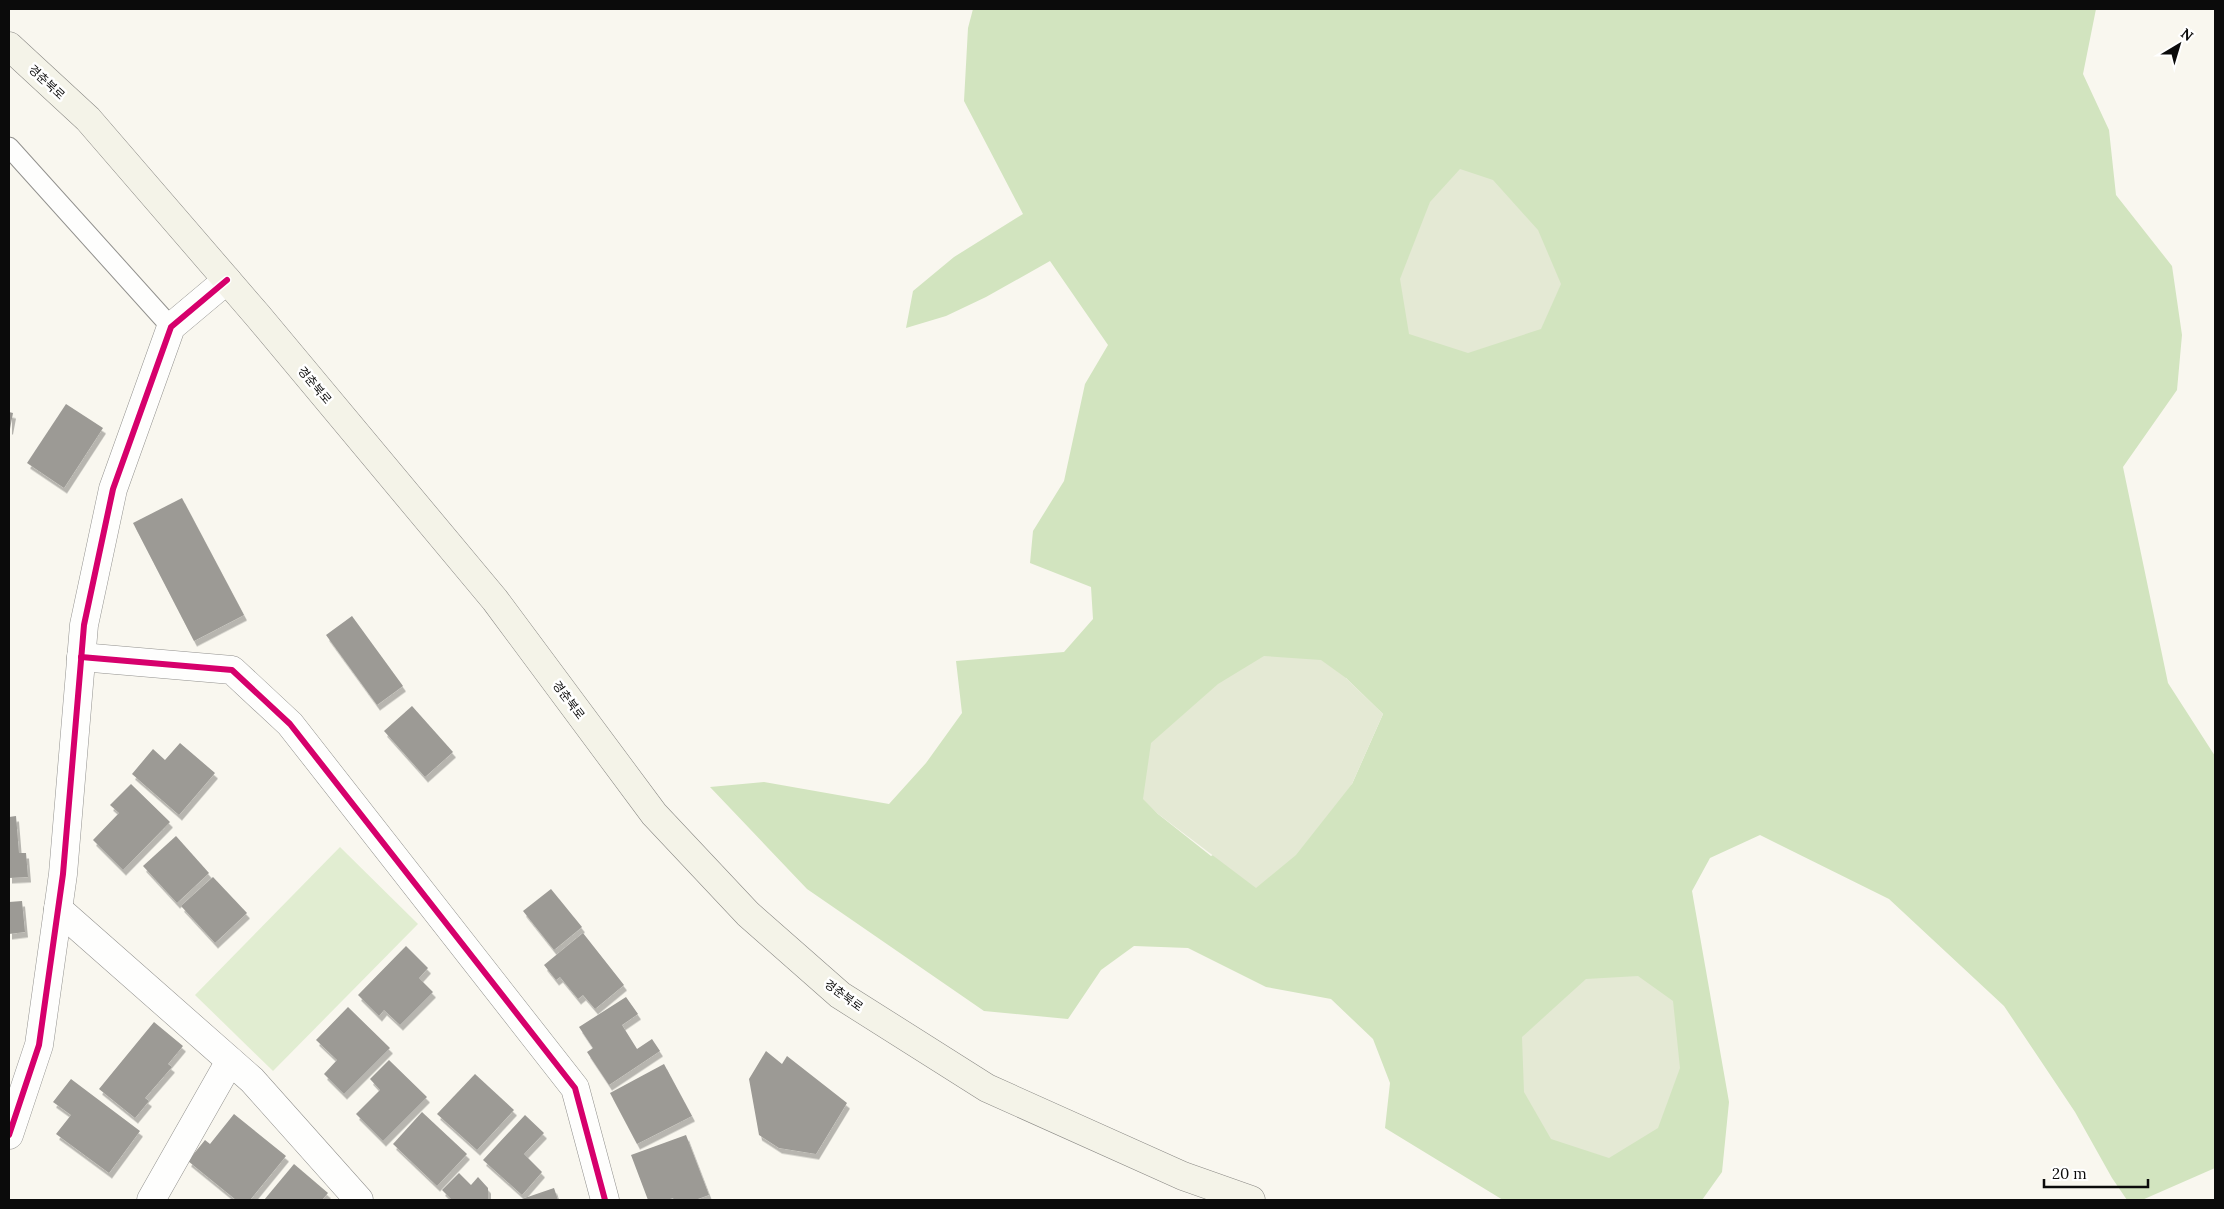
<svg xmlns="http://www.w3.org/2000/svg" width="2224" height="1209" viewBox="0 0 2224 1209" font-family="Lora,'Noto Sans KR',serif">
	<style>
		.green { fill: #e1edd1 }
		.forest { fill: #d2e4bf; fill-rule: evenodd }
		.cemetery { fill: #e4e9d4 }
		.building { fill: #9c9a95; filter: url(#shadow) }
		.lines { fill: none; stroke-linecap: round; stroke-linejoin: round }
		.service-casing { stroke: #92918e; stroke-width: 21 }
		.minor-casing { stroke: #92918e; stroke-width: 29 }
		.secondary-casing { stroke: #898884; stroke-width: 29 }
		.service { stroke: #fefefd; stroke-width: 19 }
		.minor { stroke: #fefefd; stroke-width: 28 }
		.secondary { stroke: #f4f3e8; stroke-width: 28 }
		.cycleway-casing { stroke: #fff; stroke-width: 9 }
		.cycleway { stroke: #d6006c; stroke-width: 6 }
		.labels { text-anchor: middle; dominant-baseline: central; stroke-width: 5; stroke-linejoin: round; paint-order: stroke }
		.street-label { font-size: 12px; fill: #0b0b0b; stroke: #fff }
	</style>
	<defs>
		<filter id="shadow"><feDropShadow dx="3" dy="5.5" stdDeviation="0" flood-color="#0004"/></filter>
	</defs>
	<rect width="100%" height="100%" fill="#f9f7ef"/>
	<!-- green -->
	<polygon class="green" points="340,847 418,924 273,1071 195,995"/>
	<!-- forest -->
	<path class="forest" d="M973 9H2096L2083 74 2109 130 2116 195 2172 266 2182 335 2177 390 2123 467 2168 683 2215 756V1168L2142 1200H2127L2112 1178 2075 1112 2004 1006 1889 899 1760 835 1710 858 1692 891 1729 1102 1722 1172 1702 1200H1503L1385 1128 1390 1083 1373 1039 1331 999 1266 987 1188 948 1134 946 1101 970 1068 1019 984 1011 807 889 710 787 764 782 889 804 926 763 962 713 956 661 1064 652 1093 619 1091 587 1030 563 1033 531 1064 481 1085 384 1108 345 1050 261 986 297 946 316 906 328 913 291 954 257 1023 214 964 101 968 28ZM1346 678 1383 714 1352 784 1211 856 1158 814 1144 799Z"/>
	<!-- cemetery -->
	<g class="cemetery">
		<polygon points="1460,169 1493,180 1538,230 1561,284 1541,329 1468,353 1409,334 1400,279 1430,202"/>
		<polygon points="1264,656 1321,660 1346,678 1383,714 1352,784 1296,855 1256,888 1158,814 1143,799 1151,743 1218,684"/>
		<polygon points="1638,976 1673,1001 1680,1068 1658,1128 1609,1158 1551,1139 1524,1092 1522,1037 1586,979"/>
	</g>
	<!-- building -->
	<g class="building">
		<polygon points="66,404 103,428 64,488 27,463"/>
		<polygon points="9,412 13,413 10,429 9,429"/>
		<polygon points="182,498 244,615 194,641 133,523"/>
		<polygon points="352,616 403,686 377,705 326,635"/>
		<polygon points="412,706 453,752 425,777 384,731"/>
		<polygon points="180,743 215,773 179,815 132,774 153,749 165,760"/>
		<polygon points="131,784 170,822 123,870 93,840 119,813 110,805"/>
		<polygon points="16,816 19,853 26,853 28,877 9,878 9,817"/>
		<polygon points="176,836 209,873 177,903 143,866"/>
		<polygon points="213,877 247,913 215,943 181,906"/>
		<polygon points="551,889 582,927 554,950 523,911"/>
		<polygon points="22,901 25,932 9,934 9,902"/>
		<polygon points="583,933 624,985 595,1009 583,995 578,999 560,977 556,980 544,965"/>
		<polygon points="406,946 428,968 419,978 433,992 400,1025 384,1010 379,1016 358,995"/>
		<polygon points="626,997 638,1014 622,1025 637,1049 652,1039 660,1051 609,1085 587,1052 593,1048 579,1027"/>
		<polygon points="348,1007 390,1048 344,1094 324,1074 337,1060 316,1040"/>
		<polygon points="154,1022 183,1046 168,1064 172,1067 145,1098 149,1101 135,1118 99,1089"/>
		<polygon points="766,1051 782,1064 787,1056 847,1103 816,1154 779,1148 759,1135 749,1079"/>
		<polygon points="389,1060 427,1097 383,1141 356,1114 380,1090 370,1079"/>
		<polygon points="664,1064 692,1116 637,1144 610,1093"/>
		<polygon points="475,1074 514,1110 477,1150 437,1114"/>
		<polygon points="71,1079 140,1131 109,1173 56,1134 71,1115 53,1102"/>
		<polygon points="422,1112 467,1154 437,1186 393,1144"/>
		<polygon points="234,1114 286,1156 250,1200 236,1200 188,1161 205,1140 210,1144"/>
		<polygon points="525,1115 544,1133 524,1154 542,1172 522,1195 483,1160"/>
		<polygon points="686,1135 709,1195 695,1200 674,1200 673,1198 667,1200 648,1200 631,1155"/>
		<polygon points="294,1164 328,1193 322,1200 264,1200"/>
		<polygon points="459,1173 471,1185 478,1177 488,1188 488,1200 452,1200 442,1190"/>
		<polygon points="554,1188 558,1200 519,1200"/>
	</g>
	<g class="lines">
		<!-- service casing -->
		<g class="service-casing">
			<polyline id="service" points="9,147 171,327"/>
		</g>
		<!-- minor casing -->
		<g class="minor-casing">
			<g id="minor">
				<polyline points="81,657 232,670 290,724 575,1088 605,1200"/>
				<polyline points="58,909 252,1080 359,1200"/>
				<polyline points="9,1135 39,1045 63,874 84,625 113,489 171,327 227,280"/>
				<polyline points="151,1200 230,1061"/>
			</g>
		</g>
		<!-- secondary casing -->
		<g class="secondary-casing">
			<polyline id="secondary" points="9,46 88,119 258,316 495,600 654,814 748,914 840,995 987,1088 1183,1176 1251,1200"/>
		</g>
		<!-- service -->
		<use href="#service" class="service"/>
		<!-- minor -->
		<use href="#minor" class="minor"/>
		<!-- secondary -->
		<use href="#secondary" class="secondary"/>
		<!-- cycleway casing -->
		<g class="cycleway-casing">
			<g id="cycleway">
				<polyline points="81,657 232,670 290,724 575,1088 605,1200"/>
				<polyline points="9,1135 39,1045 63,874 84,625 113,489 171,327 227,280"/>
			</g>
		</g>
		<!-- cycleway -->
		<use href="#cycleway" class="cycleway"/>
	</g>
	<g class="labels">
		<!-- street labels -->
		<g class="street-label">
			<text transform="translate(47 82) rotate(43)">경춘북로</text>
			<text transform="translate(315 385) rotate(50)">경춘북로</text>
			<text transform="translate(569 700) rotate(53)">경춘북로</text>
			<text transform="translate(844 995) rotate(36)">경춘북로</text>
		</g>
	</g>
	<!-- border -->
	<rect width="2224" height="1209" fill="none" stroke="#0b0b0b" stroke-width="20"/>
	<!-- north arrow -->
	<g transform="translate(2179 45) rotate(38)" stroke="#ffffff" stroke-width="4" paint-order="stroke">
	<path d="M0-4L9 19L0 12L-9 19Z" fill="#0b0b0b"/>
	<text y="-8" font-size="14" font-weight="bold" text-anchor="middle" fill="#0b0b0b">N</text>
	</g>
	<!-- scale -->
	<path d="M2044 1179v8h104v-8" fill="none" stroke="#0b0b0b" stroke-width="2.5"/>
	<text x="2052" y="1179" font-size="15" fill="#0b0b0b" stroke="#ffffff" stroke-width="4" paint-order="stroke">20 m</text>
</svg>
